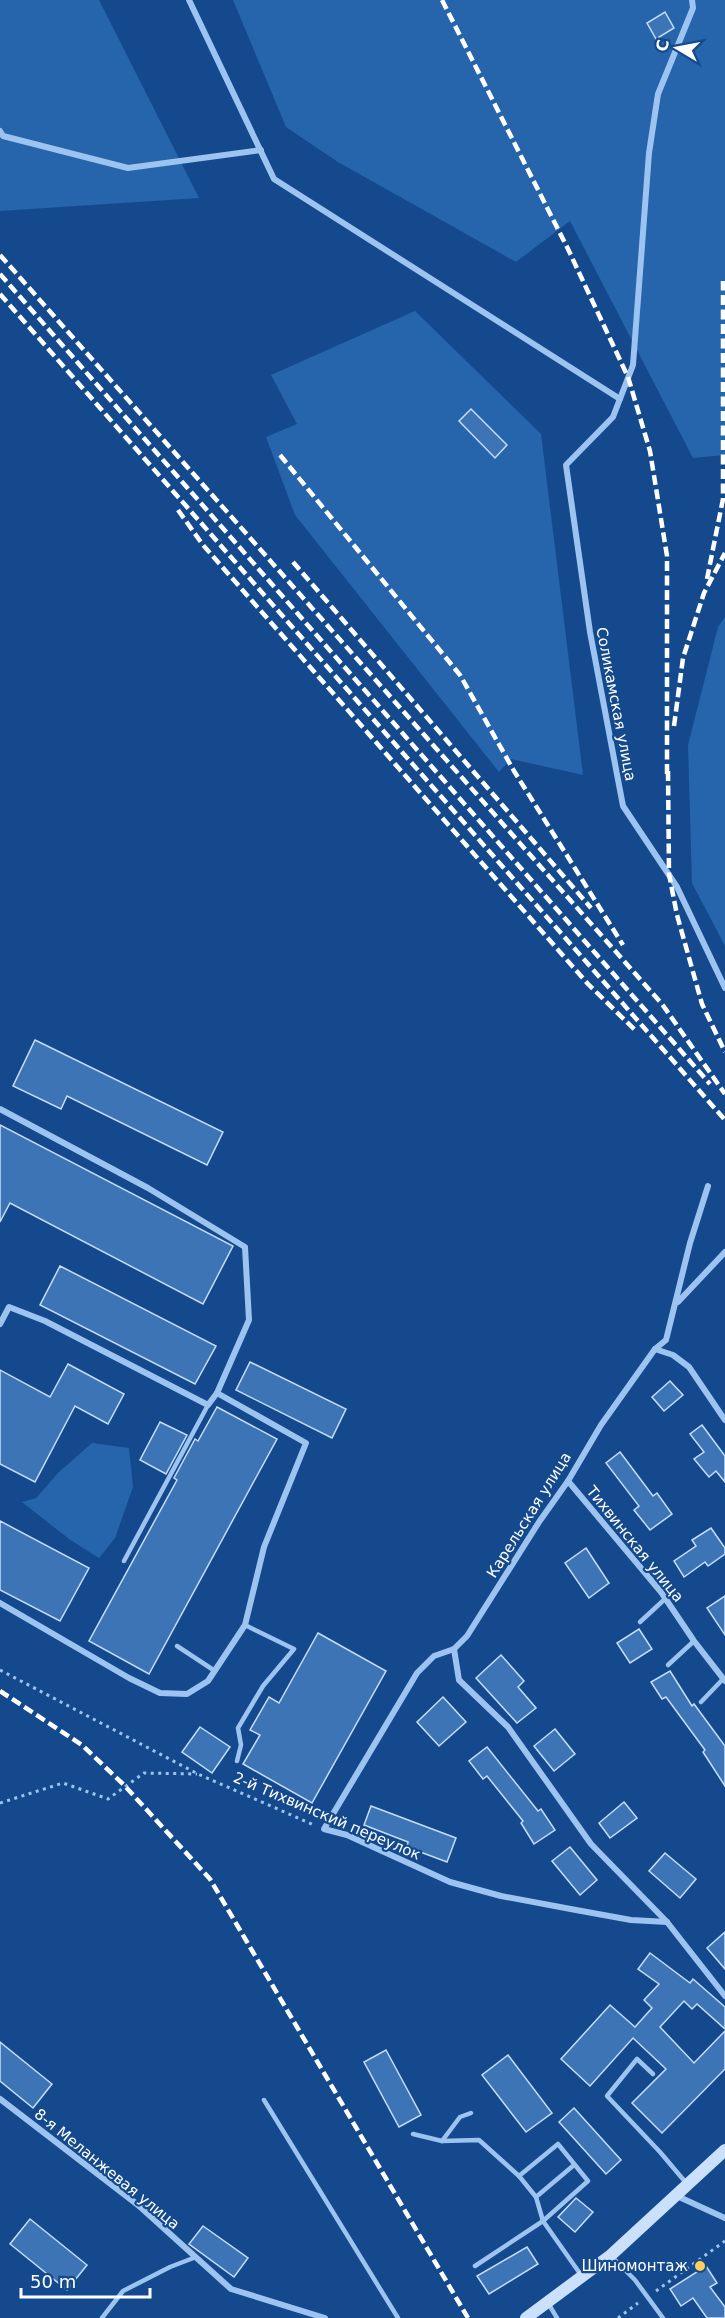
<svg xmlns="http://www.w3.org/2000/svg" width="725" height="2318" viewBox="0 0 725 2318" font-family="'DejaVu Sans',sans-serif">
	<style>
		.green { fill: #2664ac }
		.building { fill: #3d74b6; stroke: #c4defc; stroke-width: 1.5 }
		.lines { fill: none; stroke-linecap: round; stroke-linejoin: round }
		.path { stroke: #9dc4f0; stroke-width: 3; stroke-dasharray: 3 4.5; stroke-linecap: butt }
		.lane { stroke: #9dc4f0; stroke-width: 4.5 }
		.street { stroke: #9dc4f0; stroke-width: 6 }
		.secondary { stroke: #cbe1fb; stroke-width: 12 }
		.rail { stroke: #fff; stroke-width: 4.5; stroke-dasharray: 10 4.5; stroke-linecap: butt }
		.poi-dot { fill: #ffce5d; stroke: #144a8d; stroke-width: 2 }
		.labels { text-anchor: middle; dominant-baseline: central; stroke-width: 4.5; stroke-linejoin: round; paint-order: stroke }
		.street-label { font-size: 15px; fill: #fff; stroke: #144a8d }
		.poi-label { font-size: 15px; fill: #fff; stroke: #144a8d; text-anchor: end }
	</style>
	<rect width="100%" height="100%" fill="#144a8d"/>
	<!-- green -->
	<g class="green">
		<polygon points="0,0 99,0 199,198 0,211"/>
		<polygon points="233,0 725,0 725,455 693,458 570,221 516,262 338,162 286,127"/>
		<polygon points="415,311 541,434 583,775 511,759 499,772 295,515 266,437 297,424 271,375"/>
		<polygon points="725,617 725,946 692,883 688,745 718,627"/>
		<polygon points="92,1443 129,1448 133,1487 115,1538 99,1558 69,1539 22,1502 36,1498 59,1472"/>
	</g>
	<!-- building -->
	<g class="building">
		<polygon points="665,12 674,28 656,39 647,23"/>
		<polygon points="471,409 507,445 495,458 459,421"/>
		<polygon points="35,1040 223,1132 207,1165 67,1096 61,1109 13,1086"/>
		<polygon points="0,1125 233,1246 203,1304 10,1203 0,1222"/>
		<polygon points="60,1266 216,1346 195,1384 40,1305"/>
		<polygon points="250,1362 346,1409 332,1438 236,1390"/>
		<polygon points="68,1364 124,1394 108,1424 75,1406 35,1482 0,1464 0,1370 50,1397"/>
		<polygon points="670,1381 683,1395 664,1411 652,1397"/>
		<polygon points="217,1407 277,1439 149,1674 89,1641 177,1480 174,1478 195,1439 198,1441"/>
		<polygon points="160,1422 187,1435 166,1474 140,1460"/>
		<polygon points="702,1425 725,1456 725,1482 716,1471 709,1477 694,1459 704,1452 690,1434"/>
		<polygon points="620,1452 653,1496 657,1493 672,1514 650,1530 634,1510 639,1506 606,1463"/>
		<polygon points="0,1521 89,1568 60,1621 0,1590"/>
		<polygon points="711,1528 725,1548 725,1554 708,1566 705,1562 684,1577 674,1561 696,1546 692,1540"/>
		<polygon points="586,1548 609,1583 589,1598 565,1563"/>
		<polygon points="725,1596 725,1635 707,1608"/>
		<polygon points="639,1629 652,1649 630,1663 617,1643"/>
		<polygon points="318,1633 386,1671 312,1803 243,1764 260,1735 250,1730 269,1697 279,1703"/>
		<polygon points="501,1655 524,1681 518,1687 536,1708 517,1723 476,1678"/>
		<polygon points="670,1671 692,1706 694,1704 725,1746 725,1786 703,1752 705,1750 666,1697 662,1699 651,1682"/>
		<polygon points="443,1697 466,1722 439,1746 417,1722"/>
		<polygon points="200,1727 230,1747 212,1773 182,1752"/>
		<polygon points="555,1729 575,1754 554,1771 534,1746"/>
		<polygon points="487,1747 538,1811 541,1809 555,1830 534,1844 521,1823 523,1821 487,1776 483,1779 469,1761"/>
		<polygon points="624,1802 637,1818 610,1838 599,1823"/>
		<polygon points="371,1806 456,1838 447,1862 407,1847 408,1842 364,1825"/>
		<polygon points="570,1847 597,1880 580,1895 552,1861"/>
		<polygon points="665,1853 696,1879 680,1898 649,1871"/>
		<polygon points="725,1932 725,1969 707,1948"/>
		<polygon points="650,1953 690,1983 693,1979 725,2007 725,2029 697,2004 692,2009 684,2001 660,2027 694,2063 725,2031 725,2069 662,2133 632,2103 666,2069 633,2038 590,2086 561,2059 610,2005 635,2027 652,2008 644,2000 659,1984 638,1969"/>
		<polygon points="0,2042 52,2084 33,2108 0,2081"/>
		<polygon points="386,2050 421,2115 399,2127 364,2062"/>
		<polygon points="508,2055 552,2113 526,2132 482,2075"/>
		<polygon points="574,2108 621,2160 606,2174 559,2122"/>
		<polygon points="576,2198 593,2212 575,2232 558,2217"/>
		<polygon points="30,2219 87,2265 67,2290 10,2244"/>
		<polygon points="203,2226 248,2258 234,2277 189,2244"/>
		<polygon points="527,2247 538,2264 489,2294 477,2276"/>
		<polygon points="706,2266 717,2283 710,2287 725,2307 725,2318 707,2318 693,2298 681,2306 670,2289"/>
	</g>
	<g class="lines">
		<!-- path -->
		<g class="path">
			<polyline points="0,1670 198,1774 314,1825"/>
			<polyline points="0,1803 63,1783 108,1799 144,1773 197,1774"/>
			<polyline points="656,2291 725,2241"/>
			<polyline points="618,2318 638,2303"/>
		</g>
		<!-- lane -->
		<g class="lane">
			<polyline points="124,1561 208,1405"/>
			<polyline points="640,1622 666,1598"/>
			<polyline points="177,1646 215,1671"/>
			<polyline points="668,1665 694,1641"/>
			<polyline points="701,1702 723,1679"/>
			<polyline points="237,1761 241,1745 238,1728 263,1686 294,1649 245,1625"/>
			<polyline points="653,2074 637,2059 607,2096 660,2152 687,2184"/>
			<polyline points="264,2100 398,2318"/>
			<polyline points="413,2134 442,2141 479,2140 519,2176 558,2144 588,2181 543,2221 536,2197 574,2165"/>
			<polyline points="442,2141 460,2117 471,2113"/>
			<polyline points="519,2176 536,2197"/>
			<polyline points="611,2256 635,2280 663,2318"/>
			<polyline points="475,2266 543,2221 581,2275"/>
			<polyline points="548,2303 557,2318"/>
			<polyline points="102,2318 123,2291 170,2267 196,2257"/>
		</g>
		<!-- street -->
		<g class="street">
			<polyline points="189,0 274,179 620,399"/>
			<polyline points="692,0 693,8 658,94 649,153 633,365 613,417 566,465 590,632 623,806 677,887 725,988"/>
			<polyline points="0,131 3,136 128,168 261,150"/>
			<polyline points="0,1109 148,1188 245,1247 249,1320 217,1393 306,1443 264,1547 245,1625 208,1681 187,1694 160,1693 129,1678 0,1603"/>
			<polyline points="678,1302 725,1252"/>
			<polyline points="0,1324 9,1307 45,1321 208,1405 217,1393"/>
			<polyline points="655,1349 673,1355 689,1367 725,1420"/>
			<polyline points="568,1481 661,1592 694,1641 725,1681"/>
			<polyline points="454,1649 459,1680 508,1727 591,1844 667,1922 725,1996"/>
			<polyline points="667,1922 631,1920 576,1910 501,1896 450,1882 347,1835 324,1829 417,1673 434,1656 454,1649 467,1636 539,1522 568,1481 601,1425 655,1349 666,1340 690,1243 708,1186"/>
			<polyline points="0,2099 138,2205 231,2289 325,2318"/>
			<polyline points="677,2196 725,2218"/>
		</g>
		<!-- secondary -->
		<polyline class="secondary" points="526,2318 611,2255 725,2150"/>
		<!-- rail -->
		<g class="rail">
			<polyline points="442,0 568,249 628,377 650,451 667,556 667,777"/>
			<polyline points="0,255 662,1004 725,1094"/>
			<polyline points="0,274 710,1084"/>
			<polyline points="0,294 725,1120"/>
			<polyline points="280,455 460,675 514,771 623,945"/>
			<polyline points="178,510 203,545 588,984 635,1030"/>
			<polyline points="293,562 591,908"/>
			<polyline points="707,579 723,499 723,281"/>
			<polyline points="674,726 683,658 704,593 725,553"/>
			<polyline points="668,771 669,874 677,915 702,1004 725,1052"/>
			<polyline points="0,1691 82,1745 124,1785 210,1879 468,2318"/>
		</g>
	</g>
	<!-- markers -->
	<circle class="poi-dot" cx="700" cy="2266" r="6"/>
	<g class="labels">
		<!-- street labels -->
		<g class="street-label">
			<text transform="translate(616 704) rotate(79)">Соликамская улица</text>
			<text transform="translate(529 1515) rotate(-58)">Карельская улица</text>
			<text transform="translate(635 1544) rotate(51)">Тихвинская улица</text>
			<text transform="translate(327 1816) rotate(23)">2-й Тихвинский переулок</text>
			<text transform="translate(107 2169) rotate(39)">8-я Меланжевая улица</text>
		</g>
		<!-- poi labels -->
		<g class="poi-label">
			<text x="688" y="2266">Шиномонтаж</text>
		</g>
	</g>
	<!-- north arrow -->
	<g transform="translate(677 48) rotate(280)" stroke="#144a8d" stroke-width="4.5" paint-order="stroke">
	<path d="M0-4.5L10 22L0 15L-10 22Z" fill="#ffffff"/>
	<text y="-9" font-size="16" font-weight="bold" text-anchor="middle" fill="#ffffff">С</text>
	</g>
	<!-- scale -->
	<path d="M21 2288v9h129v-9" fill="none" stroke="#ffffff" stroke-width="3"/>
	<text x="30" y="2288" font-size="18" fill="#ffffff" stroke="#144a8d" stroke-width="4.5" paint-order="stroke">50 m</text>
</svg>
